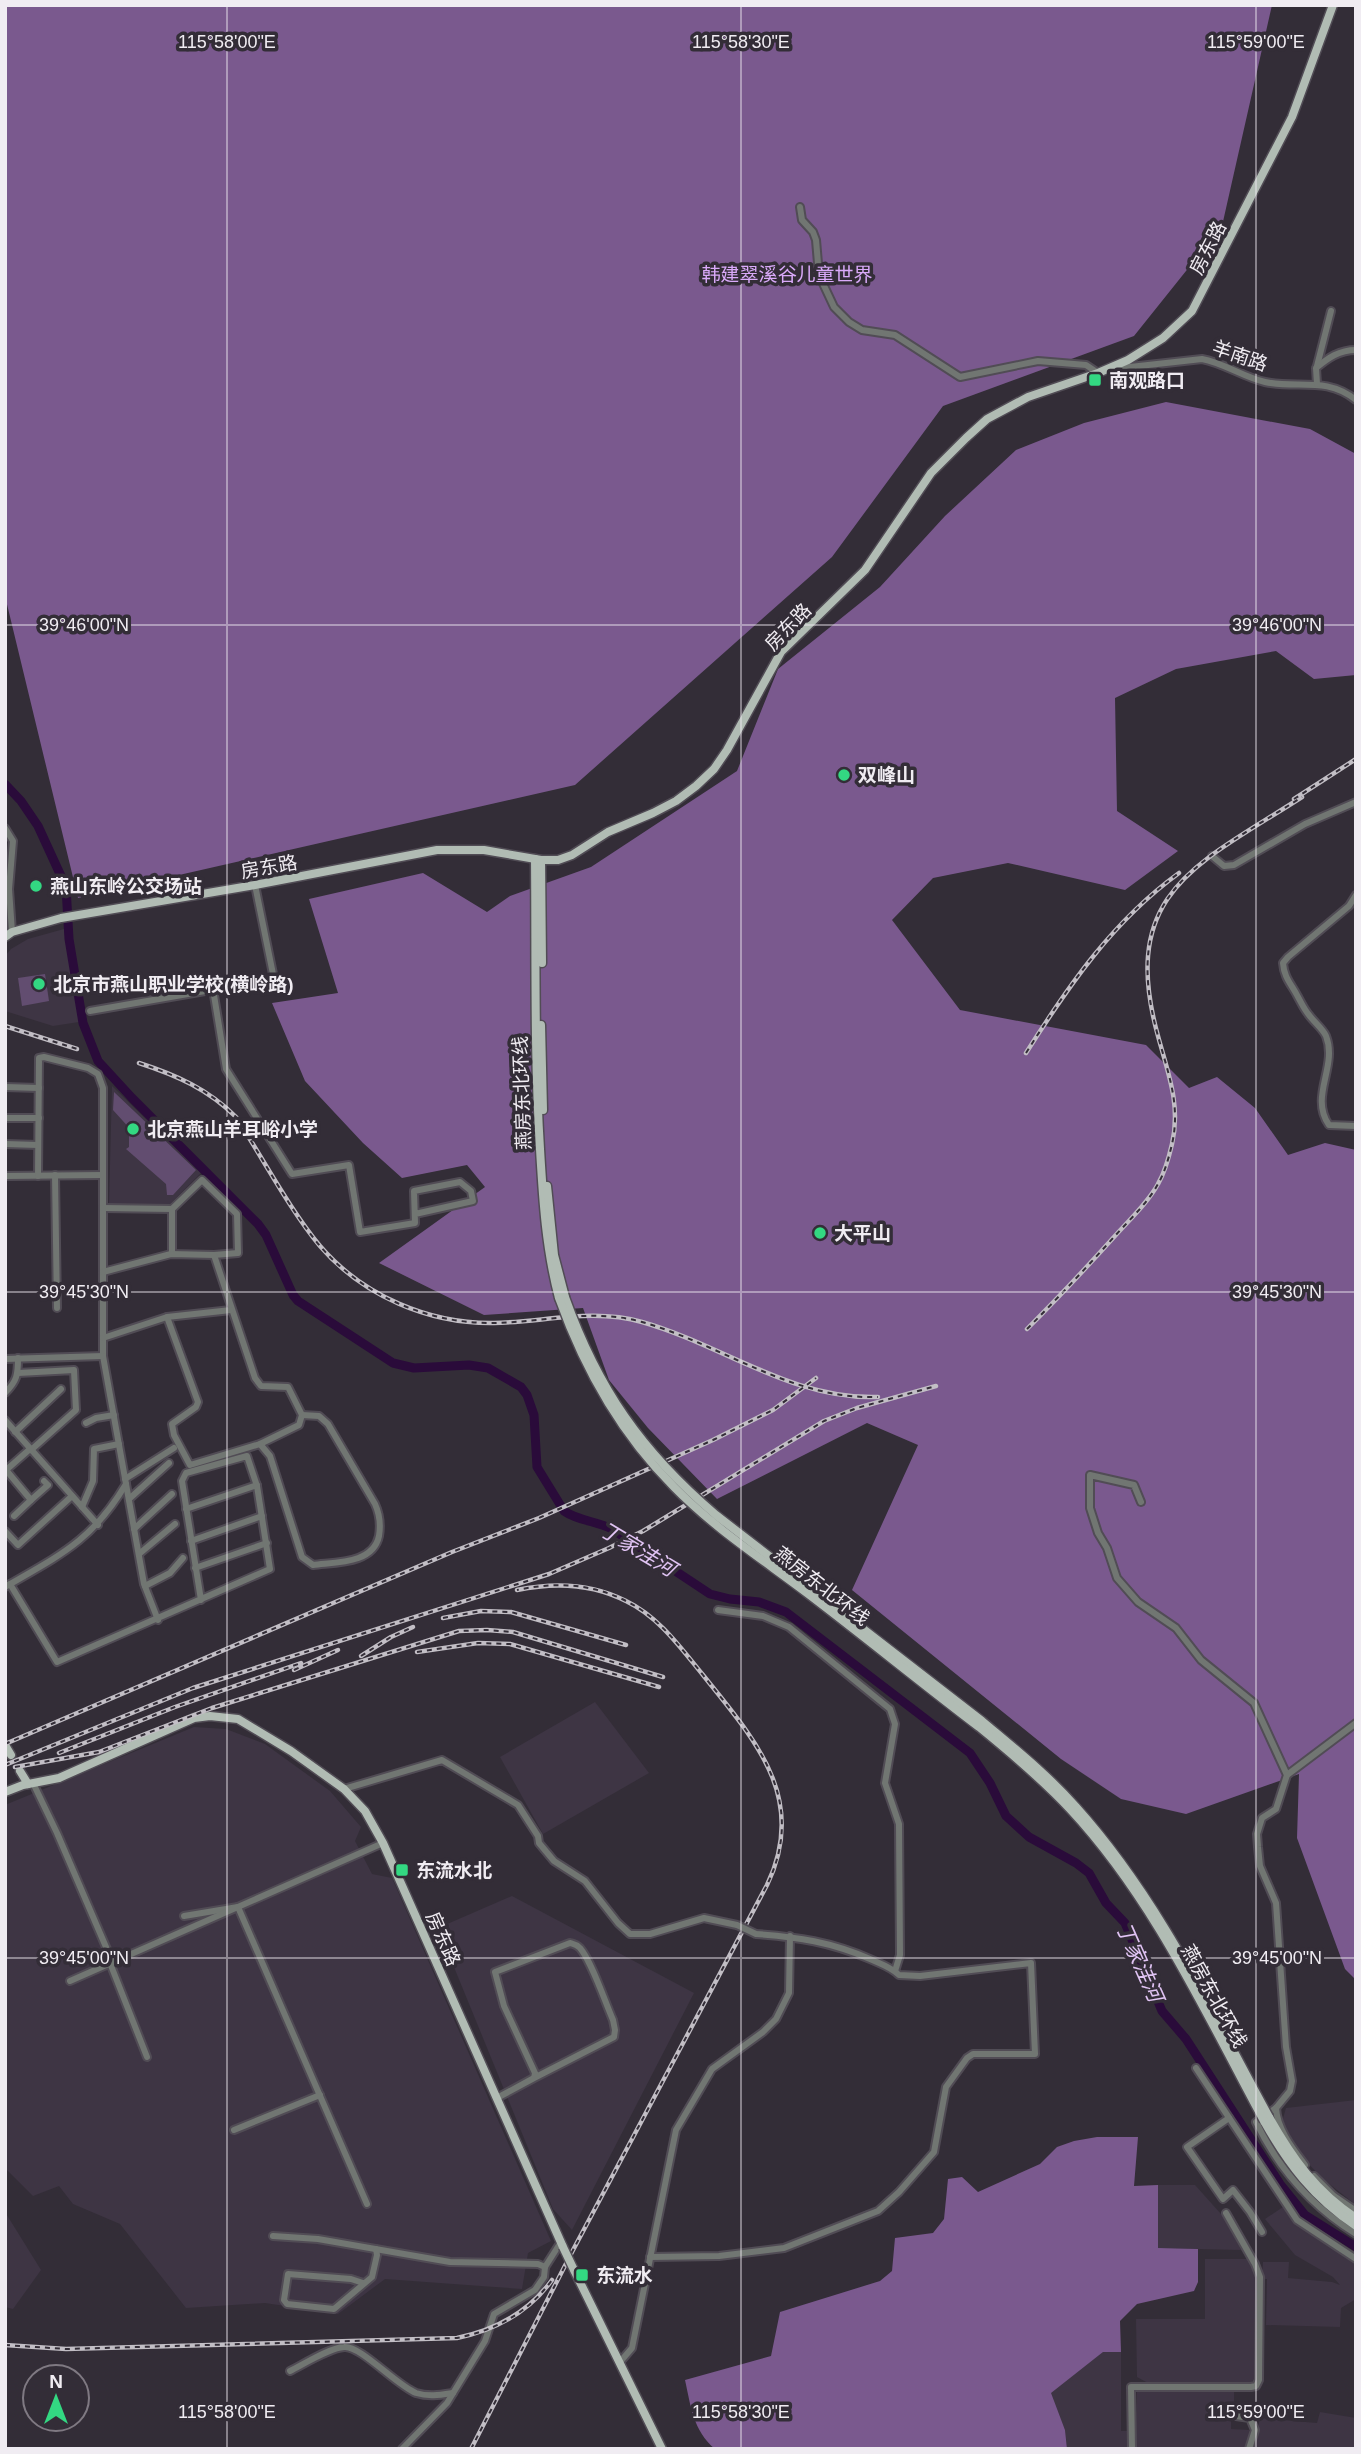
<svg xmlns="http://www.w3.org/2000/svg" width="1361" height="2454" viewBox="0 0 1361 2454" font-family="Helvetica,'Noto Sans SC',sans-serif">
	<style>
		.built { fill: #3e3544 }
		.green { fill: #624d70 }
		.forest { fill: #7a598e }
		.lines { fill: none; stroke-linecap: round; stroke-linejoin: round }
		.river { stroke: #2a0b3a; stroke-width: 9 }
		.major-tunnel { stroke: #4f4a53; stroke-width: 8; stroke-dasharray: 8 4; stroke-linecap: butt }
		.minor-casing { stroke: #514c55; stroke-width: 10 }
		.major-casing { stroke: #514c55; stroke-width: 11 }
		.minor { stroke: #717672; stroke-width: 6 }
		.major { stroke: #b1bcb4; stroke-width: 8 }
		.rail-casing { stroke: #c2bec5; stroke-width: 4.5 }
		.rail { stroke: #332d37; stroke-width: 2; stroke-dasharray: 5; stroke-linecap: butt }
		.minor-bridge-casing { stroke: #514c55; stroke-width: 10; stroke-linecap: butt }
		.major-bridge-casing { stroke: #514c55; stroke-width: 11; stroke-linecap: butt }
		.minor-bridge { stroke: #717672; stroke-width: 6 }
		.major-bridge { stroke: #b1bcb4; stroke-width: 8 }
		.ticks { fill: none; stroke: #f0ecf2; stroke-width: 2; stroke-opacity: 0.45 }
		.poi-dot { fill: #33d882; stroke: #332d37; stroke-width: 2.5 }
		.labels { text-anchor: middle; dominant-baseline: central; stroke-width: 7; stroke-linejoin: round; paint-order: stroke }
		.street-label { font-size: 19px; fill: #f0ecf2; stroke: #332d37 }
		.park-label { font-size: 19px; fill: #daaafa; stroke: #332d37 }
		.poi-label { font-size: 19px; font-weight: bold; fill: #f0ecf2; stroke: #332d37; text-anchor: start }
		.water-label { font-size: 21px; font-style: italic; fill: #e1c4f4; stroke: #332d37 }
		.ticks-label { font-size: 18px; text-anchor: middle; fill: #f0ecf2; stroke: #332d37; stroke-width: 7; stroke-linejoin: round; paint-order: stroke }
	</style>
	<rect width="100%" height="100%" fill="#332d37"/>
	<!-- built -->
	<g class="built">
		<polygon points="64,929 79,1022 53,1026 5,1011 5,956 11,949 28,939"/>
		<polygon points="112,1086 201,1173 169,1205 109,1205"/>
		<polygon points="595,1702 649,1773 543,1834 500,1757"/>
		<polygon points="194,1727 226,1729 265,1744 330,1791 361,1827 355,1841 372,1874 392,1878 551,2241 528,2253 522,2289 385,2279 338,2314 265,2303 186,2308 120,2224 73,2204 59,2186 33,2196 5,2168 5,1805"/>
		<polygon points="512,1896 694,1993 572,2230 553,2209 438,1928"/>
		<polygon points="1356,2100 1356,2205 1323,2179 1303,2158 1282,2122 1286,2108"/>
		<polygon points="1158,2185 1195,2185 1229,2223 1241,2250 1158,2248"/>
		<polygon points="1283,2207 1295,2222 1356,2265 1356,2299 1341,2308 1340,2327 1266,2325 1267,2279 1262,2279 1263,2262 1289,2262 1288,2278 1332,2282 1340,2285 1333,2277 1295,2255 1265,2219"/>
		<polygon points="5,2212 41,2270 13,2309 5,2307"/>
		<polygon points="1205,2259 1248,2259 1254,2266 1257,2277 1256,2377 1250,2384 1148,2383 1137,2377 1136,2319 1205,2319"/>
		<polygon points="1103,2352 1121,2352 1121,2431 1127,2431 1127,2449 1067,2449 1065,2430 1050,2393"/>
		<polygon points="1137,2391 1234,2391 1234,2410 1231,2410 1231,2429 1249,2430 1251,2433 1246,2449 1135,2449"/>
		<polygon points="1320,2412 1356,2418 1356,2449 1253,2449 1260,2418 1317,2423"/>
	</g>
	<!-- green -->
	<g class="green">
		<polygon points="45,974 49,1001 22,1006 18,978"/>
		<polygon points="114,1092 196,1170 173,1195 167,1195 166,1184 126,1149 129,1147 129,1136 132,1131 113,1110"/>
	</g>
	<!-- forest -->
	<g class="forest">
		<polygon points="5,5 1272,5 1222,226 1134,336 943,406 832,557 575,785 78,898 5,596"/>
		<polygon points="1166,402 1310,429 1356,454 1356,675 1314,679 1276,651 1176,669 1115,698 1117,811 1178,851 1125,890 1008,863 933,878 892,920 960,1010 1146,1045 1189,1088 1217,1077 1255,1108 1288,1155 1325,1143 1356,1150 1356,1980 1345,1969 1297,1838 1299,1774 1186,1814 1121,1799 1061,1759 852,1590 918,1445 867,1423 717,1499 648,1428 609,1380 583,1308 484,1315 379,1263 485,1187 467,1165 402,1178 363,1143 305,1081 272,1003 338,993 309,899 423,873 487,912 510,896 591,867 737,771 778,669 880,587 945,516 1016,450 1084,423"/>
		<path d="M1097 2137H1138L1134 2186 1158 2185V2248L1198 2249V2282L1194 2291 1137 2304 1120 2321 1121 2352H1103L1051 2393 1065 2430 1067 2449H715C693 2430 691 2407 685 2380L771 2356 780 2312 880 2281 892 2271 895 2238 933 2233 944 2219 948 2179 962 2177 978 2192 1040 2164 1057 2147 1074 2141Z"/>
	</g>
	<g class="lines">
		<!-- river -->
		<path class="river" d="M5 784 21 801 38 826 66 887 69 939 83 1023 98 1061 132 1098 258 1224 266 1235 293 1295 298 1301 393 1363 414 1368 469 1365 488 1368 521 1387 527 1395 534 1415 537 1467 564 1511C578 1521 597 1521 612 1529L710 1594 730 1599 759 1602 786 1612 970 1753 990 1783 1006 1816 1029 1837 1076 1863 1089 1873 1106 1903 1125 1923 1162 2011 1186 2039 1280 2184 1305 2215 1356 2247"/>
		<!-- major-tunnel -->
		<polyline class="major-tunnel" points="11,1755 20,1771"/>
		<!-- minor casing -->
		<g class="minor-casing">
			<g id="minor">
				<polyline points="800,207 802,220 813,232 816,240 819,275 834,307 849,322 862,330 895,335 960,377 1038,361 1086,365 1098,373"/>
				<polyline points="1317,366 1331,311"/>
				<path d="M1112 369 1202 359C1224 363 1243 377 1265 382 1298 389 1326 376 1356 400"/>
				<path d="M1317 384 1316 368C1328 358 1339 350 1356 350"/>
				<polyline points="5,828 13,841 9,889 12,932"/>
				<polyline points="1212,856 1224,866 1234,865 1305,824 1356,802"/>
				<path d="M1356 895 1349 906 1288 957 1283 963C1284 978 1292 985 1298 997 1302 1004 1304 1009 1309 1015 1314 1022 1323 1029 1326 1036 1338 1067 1309 1096 1329 1125L1356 1126"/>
				<polyline points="213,989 226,1069 292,1174 349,1165 360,1232 415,1223 414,1191 460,1182 471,1191 473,1201 415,1214"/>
				<polyline points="90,1011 274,979 255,885"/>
				<polyline points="5,1087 39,1088"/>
				<polyline points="5,1118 39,1118"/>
				<polyline points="5,1144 38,1145"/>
				<polyline points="55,1175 57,1308"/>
				<polyline points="5,1176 103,1175"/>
				<polyline points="38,1176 39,1058 44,1057 88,1068 98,1074 103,1088 103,1356 144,1584 158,1620"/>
				<polyline points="103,1208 172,1209 202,1180 237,1214 238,1253 214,1255"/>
				<polyline points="172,1209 172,1254"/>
				<polyline points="103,1272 171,1254 214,1255 255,1378 261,1386 288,1387 302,1415 299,1425 260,1444 190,1465 174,1435 172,1424 196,1407 198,1402 167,1317"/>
				<polyline points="103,1338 167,1317 231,1310"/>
				<polyline points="5,1359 103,1356"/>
				<polyline points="18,1373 74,1370 76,1410 31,1450"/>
				<path d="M5 1393C17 1381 18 1375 18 1358"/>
				<polyline points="5,1420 98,1525"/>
				<polyline points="86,1423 96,1418 114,1415"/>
				<polyline points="15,1432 61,1389"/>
				<path d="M260 1444 270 1456 302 1557 313 1565C336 1562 373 1564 379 1536 381 1524 380 1515 375 1504L328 1424 319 1416 302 1415"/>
				<polyline points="6,1470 31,1500 14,1516"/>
				<polyline points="5,1471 30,1449"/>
				<polyline points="125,1479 174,1448"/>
				<polyline points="129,1499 169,1463"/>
				<polyline points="31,1500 48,1485 44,1481"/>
				<path d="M1141 1502 1134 1485 1090 1475V1508L1098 1533 1107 1548 1117 1578 1138 1602 1176 1628 1201 1660 1254 1703 1287 1775 1276 1809 1262 1818 1257 1834 1258 1847 1260 1866 1276 1903 1286 2047 1292 2081 1290 2091 1276 2108 1256 2122C1279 2170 1311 2206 1356 2234"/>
				<polyline points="82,1507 93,1481 94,1449 119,1444"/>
				<polyline points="186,1509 257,1485"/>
				<polyline points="134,1529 172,1494"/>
				<polyline points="5,1531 18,1545 72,1496"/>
				<polyline points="191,1541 262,1516"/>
				<polyline points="139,1554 175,1524"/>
				<polyline points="195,1568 267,1543"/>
				<polyline points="10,1584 57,1662 270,1569 257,1486 247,1456 186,1473 182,1481 201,1600"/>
				<polyline points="145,1586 170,1573 183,1558"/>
				<path d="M5 1587C60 1555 92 1541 126 1484"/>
				<polyline points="718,1610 763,1616 789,1627 890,1709 895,1724 885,1783 899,1824 900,1955 895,1971"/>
				<polyline points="1287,1775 1356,1723"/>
				<polyline points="33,1783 57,1833 112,1961 110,1963 147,2057"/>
				<polyline points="344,1789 442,1760 518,1805 538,1836 539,1843 554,1861 585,1881 618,1923 630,1934 650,1934 704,1918 737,1925"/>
				<polyline points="184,1916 238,1907 367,2204"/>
				<polyline points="70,1981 383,1843"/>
				<polyline points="1196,2068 1297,2220 1356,2259"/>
				<path d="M497 2098 534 2078 535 2073 504 2006 495 1972 570 1943C574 1944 576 1944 580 1948 592 1962 605 2002 613 2020L615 2030 614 2037 534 2078"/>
				<path d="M1276 2108C1277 2129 1293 2149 1305 2165"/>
				<polyline points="1229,2118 1187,2147 1223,2199 1233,2190 1250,2212 1262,2232"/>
				<polyline points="234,2130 320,2095"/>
				<polyline points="1314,2176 1334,2196 1356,2211"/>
				<polyline points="273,2236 318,2239 450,2262 538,2264 545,2267 544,2277 535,2290 494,2314 485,2341 447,2403 402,2449"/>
				<path d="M650 2257 719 2256 784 2248 878 2211 899 2192 934 2152 946 2087 967 2058 973 2054H1035L1031 1963 920 1976 899 1975C891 1967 881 1964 870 1959 831 1942 798 1937 756 1934"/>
				<polyline points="545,2267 561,2242"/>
				<polyline points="363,2283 351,2279 288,2274 284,2300 287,2304 334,2309 372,2277 377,2255 376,2249"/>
				<polyline points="620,2362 632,2348 676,2130 712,2069 763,2032 776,2019 789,1993 790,1936"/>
				<path d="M290 2371C304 2364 329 2348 344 2347 360 2345 396 2385 416 2393 429 2397 440 2395 453 2393"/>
				<polyline points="1236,2416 1250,2418 1255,2430 1249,2449"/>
				<polyline points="1132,2449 1131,2387 1251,2387 1256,2386 1259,2380 1260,2277 1255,2264 1226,2213"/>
			</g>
		</g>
		<!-- major casing -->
		<g class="major-casing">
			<g id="major">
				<path d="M535 859C536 956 534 1053 540 1149 543 1200 546 1249 559 1298"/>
				<polyline points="541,860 542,963"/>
				<polyline points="5,937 12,932 61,918 255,885 437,850 484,850 541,860 558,860 572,855 608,832 653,813 676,801 696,786 714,769 727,750 781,652 865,570 931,473 966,438 987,419 1028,397 1098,373 1128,360 1163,338 1192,311 1292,117 1333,5"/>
				<polyline points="541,1025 543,1110"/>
				<polyline points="547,1186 554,1255 565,1297"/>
				<polyline points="5,1745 11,1755"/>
				<polyline points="20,1771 28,1784"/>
				<polyline points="5,1792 23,1785 59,1778 194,1718 210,1716 238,1719 291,1751 344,1789 365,1811 383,1843 563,2247"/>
				<path d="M1269 2117C1292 2158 1316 2192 1356 2218"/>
				<path d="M1264 2121C1288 2164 1314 2198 1356 2226"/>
				<polyline points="574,2270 662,2449"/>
			</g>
		</g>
		<!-- minor -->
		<use href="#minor" class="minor"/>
		<!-- major -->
		<use href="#major" class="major"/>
		<!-- rail casing -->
		<g class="rail-casing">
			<g id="rail">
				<polyline points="1294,799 1356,759"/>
				<polyline points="5,1026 77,1049"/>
				<path d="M1026 1053C1069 985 1113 921 1179 873"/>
				<path d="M139 1063C176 1075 208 1089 236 1117 262 1157 290 1210 320 1246 363 1296 429 1324 494 1323 544 1322 593 1308 642 1322 723 1345 792 1400 878 1397"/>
				<path d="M1027 1329C1057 1299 1086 1268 1114 1237 1129 1220 1147 1204 1158 1184 1165 1172 1169 1157 1172 1144 1181 1105 1168 1073 1158 1036 1118 892 1198 864 1302 797"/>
				<polyline points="443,1618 481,1611 511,1612 626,1645"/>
				<polyline points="417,1652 478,1643 510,1644 659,1687"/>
				<polyline points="361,1656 391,1637 413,1627"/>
				<polyline points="294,1670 338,1650"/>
				<polyline points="5,1744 452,1552 539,1518 713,1440 773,1410 816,1378"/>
				<polyline points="59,1753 175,1707 301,1663"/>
				<polyline points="5,1765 193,1688 549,1574 609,1548 643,1531 824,1421 857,1408 936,1386"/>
				<polyline points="15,1767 99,1752 212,1708 459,1631 487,1630 513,1632 663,1677"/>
				<path d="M5 2345 66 2349 457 2338C496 2330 528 2313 552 2280"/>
				<path d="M471 2449 572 2252 767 1885C809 1798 754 1739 703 1675 680 1647 659 1617 626 1601 591 1583 555 1582 517 1590"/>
			</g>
		</g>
		<!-- rail -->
		<use href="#rail" class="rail"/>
		<!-- minor-bridge casing -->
		<g class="minor-bridge-casing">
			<polyline id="minor-bridge" points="737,1925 756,1934"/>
		</g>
		<!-- major-bridge casing -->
		<g class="major-bridge-casing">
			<g id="major-bridge">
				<path d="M565 1297C598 1389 641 1451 716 1515L982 1721C1014 1748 1048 1775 1076 1807 1158 1898 1211 2011 1269 2117"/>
				<path d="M559 1298C584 1368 621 1434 674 1487 713 1527 762 1559 807 1593 865 1637 921 1683 979 1727 1011 1753 1042 1779 1070 1809 1154 1899 1206 2014 1264 2121"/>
				<polyline points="563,2247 574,2270"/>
			</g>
		</g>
		<!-- minor-bridge -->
		<use href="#minor-bridge" class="minor-bridge"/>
		<!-- major-bridge -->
		<use href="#major-bridge" class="major-bridge"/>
	</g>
	<!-- ticks -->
	<path class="ticks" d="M227 5V2449M741 5V2449M1256 5V2449M5 625H1356M5 1292H1356M5 1958H1356"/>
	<!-- markers -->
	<g class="poi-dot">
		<rect x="1088" y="373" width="14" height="14" rx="3.5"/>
		<circle cx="844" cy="775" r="7"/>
		<circle cx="36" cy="886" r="7"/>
		<circle cx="39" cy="984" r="7"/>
		<circle cx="133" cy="1129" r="7"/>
		<circle cx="820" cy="1233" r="7"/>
		<rect x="395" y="1863" width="14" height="14" rx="3.5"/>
		<rect x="575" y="2268" width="14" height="14" rx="3.5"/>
	</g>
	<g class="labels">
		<!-- street labels -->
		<g class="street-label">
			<text transform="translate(1208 248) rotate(-63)">房东路</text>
			<text transform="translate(1240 356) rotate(19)">羊南路</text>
			<text transform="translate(788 627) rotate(-46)">房东路</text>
			<text transform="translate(269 867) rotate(-10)">房东路</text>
			<text transform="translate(522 1093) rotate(-92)">燕房东北环线</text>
			<text transform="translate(822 1586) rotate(38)">燕房东北环线</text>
			<text transform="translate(443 1939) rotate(66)">房东路</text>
			<text transform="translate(1214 1996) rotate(61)">燕房东北环线</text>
		</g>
		<!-- park labels -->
		<g class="park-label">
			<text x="787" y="274">韩建翠溪谷儿童世界</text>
		</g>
		<!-- poi labels -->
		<g class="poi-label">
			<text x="1109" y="380">南观路口</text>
			<text x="858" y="775">双峰山</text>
			<text x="50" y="886">燕山东岭公交场站</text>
			<text x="53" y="984">北京市燕山职业学校(横岭路)</text>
			<text x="147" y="1129">北京燕山羊耳峪小学</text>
			<text x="834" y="1233">大平山</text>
			<text x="416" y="1870">东流水北</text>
			<text x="596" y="2275">东流水</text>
		</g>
		<!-- water labels -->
		<g class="water-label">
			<text transform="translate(638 1549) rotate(31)">丁家洼河</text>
			<text transform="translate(1140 1962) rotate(66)">丁家洼河</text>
		</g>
	</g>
	<g class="ticks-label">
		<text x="227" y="48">115°58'00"E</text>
		<text x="741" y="48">115°58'30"E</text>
		<text x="1256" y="48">115°59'00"E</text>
		<text x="84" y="631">39°46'00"N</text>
		<text x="1277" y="631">39°46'00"N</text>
		<text x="84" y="1298">39°45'30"N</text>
		<text x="1277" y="1298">39°45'30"N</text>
		<text x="84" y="1964">39°45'00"N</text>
		<text x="1277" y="1964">39°45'00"N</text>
		<text x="227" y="2418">115°58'00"E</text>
		<text x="741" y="2418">115°58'30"E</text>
		<text x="1256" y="2418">115°59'00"E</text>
	</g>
	<!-- border -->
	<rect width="1361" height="2454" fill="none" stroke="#f0ecf2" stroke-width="14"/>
	<!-- north arrow -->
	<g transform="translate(56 2398)"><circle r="33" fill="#332d37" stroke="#7f7982" stroke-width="2"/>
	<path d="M0-5L12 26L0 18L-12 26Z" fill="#33d882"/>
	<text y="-10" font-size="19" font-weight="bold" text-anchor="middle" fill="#f0ecf2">N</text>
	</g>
</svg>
